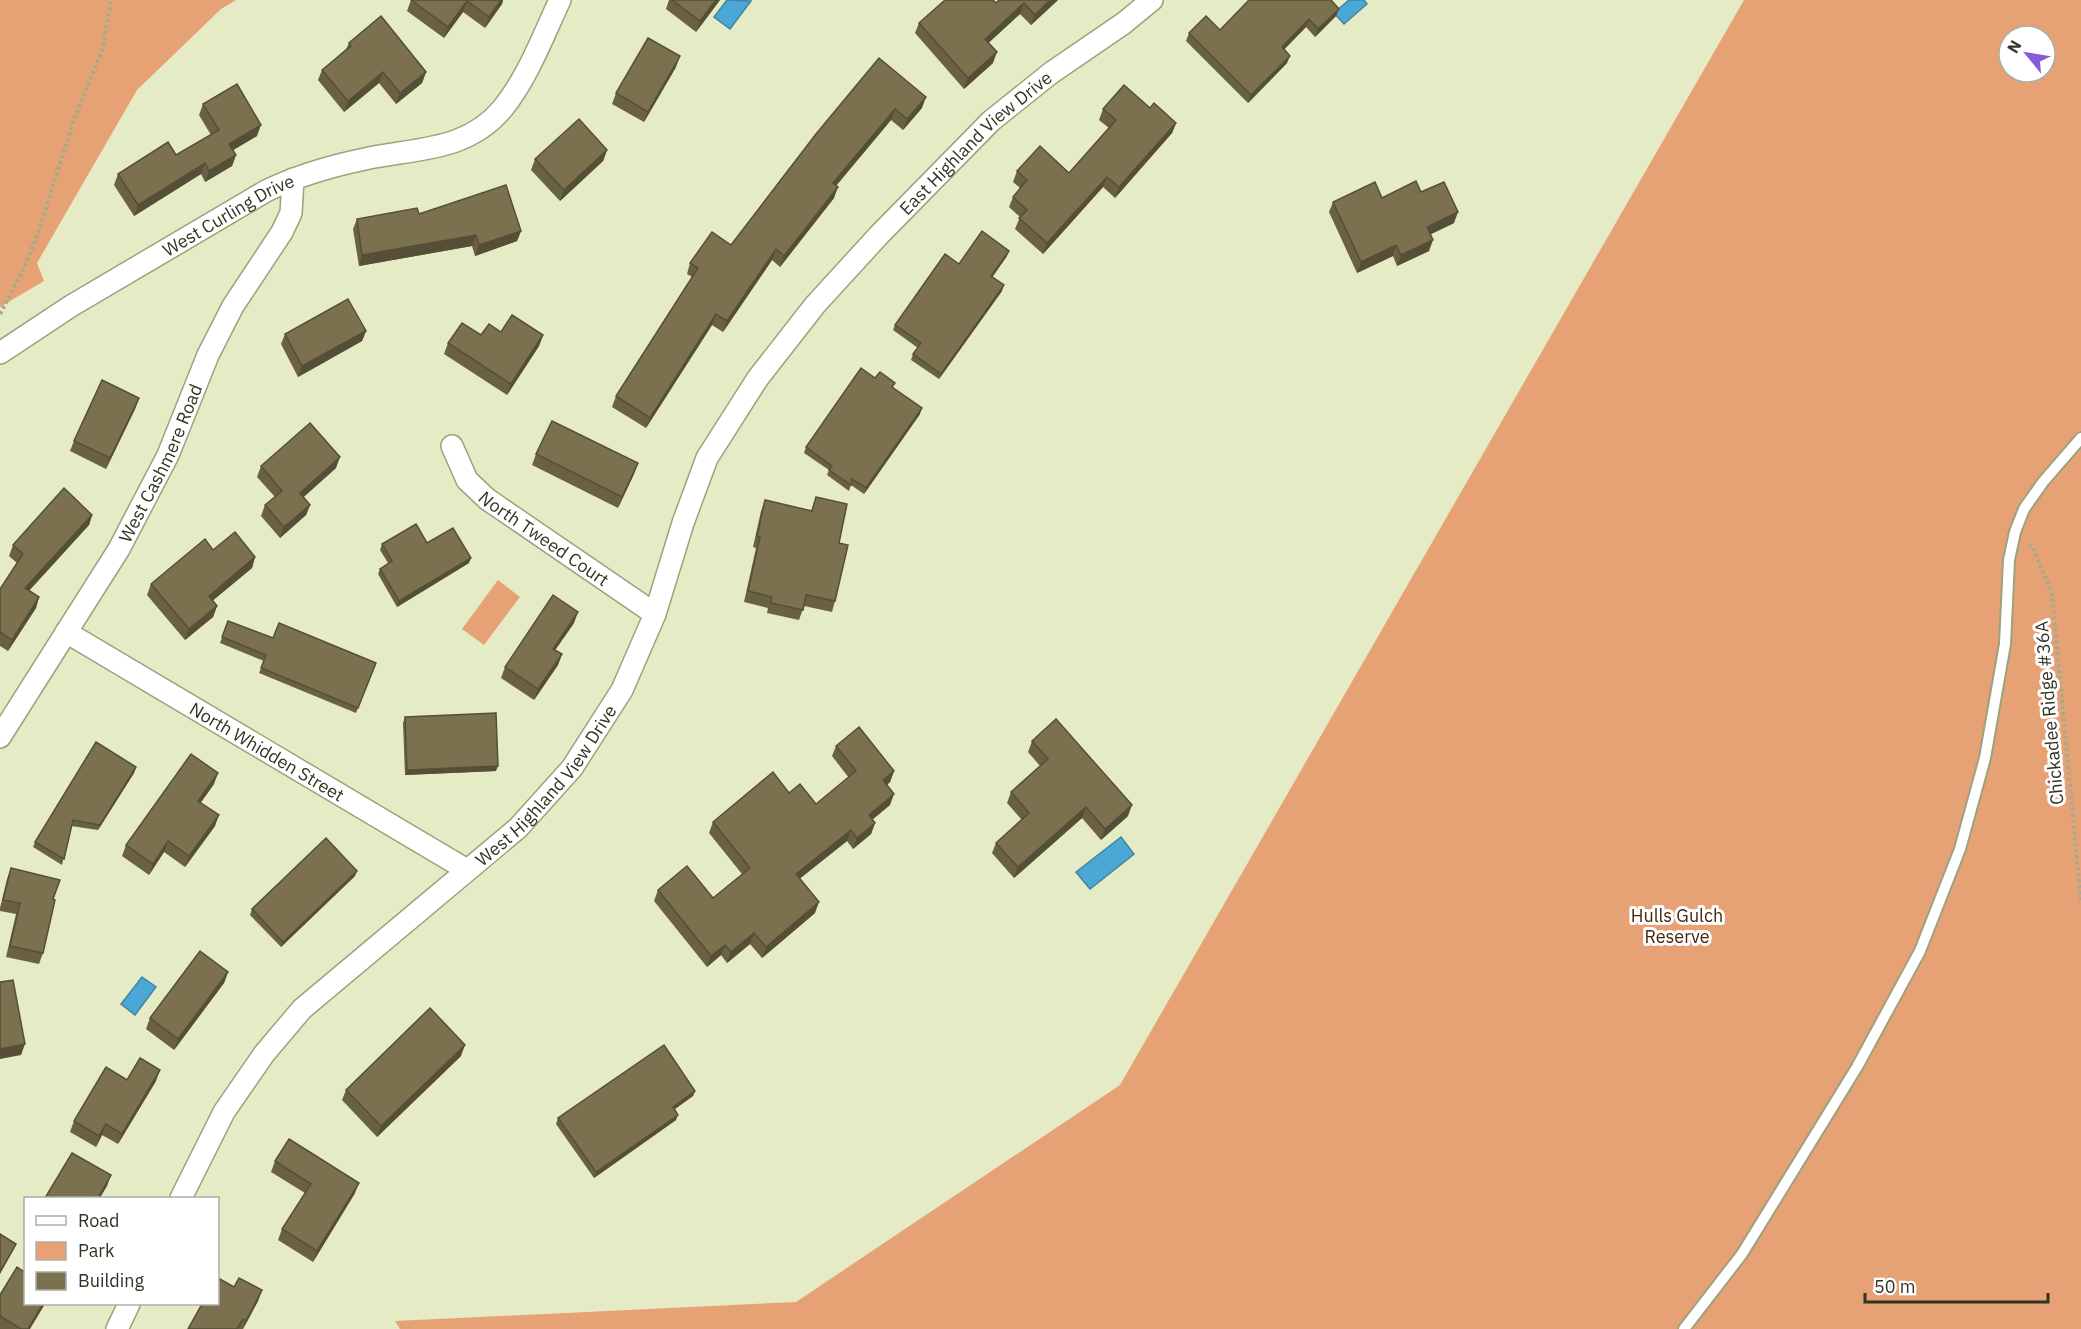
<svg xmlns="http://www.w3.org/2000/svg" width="2081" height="1329" viewBox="0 0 2081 1329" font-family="'IBM Plex Sans',sans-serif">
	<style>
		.green { fill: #e6a275; fill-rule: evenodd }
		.water { fill: #4ba7d6; stroke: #4384a0; stroke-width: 1.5 }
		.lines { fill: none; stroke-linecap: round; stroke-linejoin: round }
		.service-casing { stroke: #9da27d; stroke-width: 14 }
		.minor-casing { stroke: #9da27d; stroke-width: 24 }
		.path { stroke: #a5aa8b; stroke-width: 4; stroke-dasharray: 3 3; stroke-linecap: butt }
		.service { stroke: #fff; stroke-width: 10 }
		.minor { stroke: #fff; stroke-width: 21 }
		.wall { fill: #6a6143 }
		.shaded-wall { fill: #564f37 }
		.building { fill: #7b714e; stroke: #564f37; stroke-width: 1.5 }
		.labels { text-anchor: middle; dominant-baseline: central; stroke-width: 6; stroke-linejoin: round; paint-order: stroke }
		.street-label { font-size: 18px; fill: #313323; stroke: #fff }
		.park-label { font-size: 18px; fill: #452611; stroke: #fff }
	</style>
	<rect width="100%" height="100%" fill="#e5ebc4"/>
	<!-- green -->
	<g class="green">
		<polygon points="0,0 236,0 221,9 137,90 37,263 44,281 0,307"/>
		<path d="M1744 0H2081V1329H400L395 1321 796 1302 1120 1085ZM2009 36H2045V72H2009Z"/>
		<polygon points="498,580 520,597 484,645 462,629"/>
	</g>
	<!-- water -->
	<g class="water">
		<polygon points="727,0 751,1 730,29 714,17"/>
		<polygon points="1349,0 1364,0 1367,4 1344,24 1334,13"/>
		<polygon points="1121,837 1134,854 1090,889 1076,872"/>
		<polygon points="142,977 156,987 135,1015 121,1004"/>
	</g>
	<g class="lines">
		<!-- service casing -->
		<g class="service-casing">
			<polyline id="service" points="1684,1329 1742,1254 1857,1067 1920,951 1960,849 1985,758 2005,644 2009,560 2015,532 2024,509 2043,482 2081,438"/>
		</g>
		<!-- minor casing -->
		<g class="minor-casing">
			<g id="minor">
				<path id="s1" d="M0 353 71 306 266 191C297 176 331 166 365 159 415 148 467 152 503 108 528 77 543 36 560 0"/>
				<path id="s2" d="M452 446 467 480 487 499 655 614"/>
				<path id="s3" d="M66 632 467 870"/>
				<path id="s4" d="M0 737 119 549 168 455 208 355 233 306 282 232 291 213 293 179"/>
				<path id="s5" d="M181 1198 224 1112 264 1054 302 1009 518 828 572 768 622 690 655 614 683 523 707 458 758 378 815 305 879 235 991 121 1051 73 1124 23 1152 0"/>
				<polyline points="117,1329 129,1304"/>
			</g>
		</g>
		<!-- path -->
		<g class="path">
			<polyline points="0,314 23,270 36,239 75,117 103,48 111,0"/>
			<polyline points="2029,544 2033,548 2052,594 2081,903"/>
		</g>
		<!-- service -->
		<use href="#service" class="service"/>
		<!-- minor -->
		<use href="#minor" class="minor"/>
	</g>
	<!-- wall -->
	<g class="wall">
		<polygon points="411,0 503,0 502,4 485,28 463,12 444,38 407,11"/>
		<polygon points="669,0 720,0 696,32 666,9"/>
		<polygon points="999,0 1058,0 1031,25 1020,14 988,43 993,63 964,89 915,33 919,23 996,3"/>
		<polygon points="1336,16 1315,37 1306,27 1284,49 1287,63 1248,103 1186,41 1189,33"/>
		<polygon points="349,43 426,72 422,83 396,104 379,83 344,112 318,80 322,70 346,49"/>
		<polygon points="879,58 922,108 903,130 891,120 836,186 834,198 780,267 772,260 723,332 712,325 646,428 612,407 616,396 692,277 687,274 690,263 731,245"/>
		<polygon points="676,67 644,122 612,104 616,93"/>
		<polygon points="203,104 257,136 233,150 236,155 232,166 205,182 201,174 134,216 114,185 118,174 176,155 211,135 199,115"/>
		<polygon points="1150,108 1176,123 1172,133 1115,198 1103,187 1043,254 1015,229 1020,217 1009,207 1013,197 1020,188 1013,182 1017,171 1069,173 1109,128 1099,120 1103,109"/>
		<polygon points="607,150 603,161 560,201 531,170 535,159"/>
		<polygon points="1421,192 1454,223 1431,234 1429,251 1397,266 1393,256 1357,273 1329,212 1333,202 1382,198"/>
		<polygon points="419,214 521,231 517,241 475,256 472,246 359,266 353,229 357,219"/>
		<polygon points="1007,256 992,277 1002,291 939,379 911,360 913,354 918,348 893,330 895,325 959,264"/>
		<polygon points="366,331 362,341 298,377 281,344 285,334"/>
		<polygon points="501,332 543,335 539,346 507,395 444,354 448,343 481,335"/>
		<polygon points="875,378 893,388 920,414 864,494 851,485 849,491 827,475 829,470 804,453 806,447"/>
		<polygon points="139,398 135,409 106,469 70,451 74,441"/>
		<polygon points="536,454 634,474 618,508 532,465"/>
		<polygon points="261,466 336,468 303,497 310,505 306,515 280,538 261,516 265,505 275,497 257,477"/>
		<polygon points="816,497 839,543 835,601 832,612 804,606 799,620 767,613 768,608 744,602 756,548 753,547 761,511 765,500 811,511"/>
		<polygon points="92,515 89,525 29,591 39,597 36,608 8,651 0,646 0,589 17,563 9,556 13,545"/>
		<polygon points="427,543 469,563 397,607 378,574 380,569 388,563 380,550 382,544"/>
		<polygon points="213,550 255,557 252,568 212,601 217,606 213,617 185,640 147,595 151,584"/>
		<polygon points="228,621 273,638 376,663 356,713 259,673 264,661 220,643"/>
		<polygon points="574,623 555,650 562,654 558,665 534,700 501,678 505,667"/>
		<polygon points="405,717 496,771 405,775 403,723"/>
		<polygon points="1032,741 1128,816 1101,840 1082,818 1014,878 992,853 996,843 1022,820 1007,803 1011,792 1040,766 1028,752"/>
		<polygon points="836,746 894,771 890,782 887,785 890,805 872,819 875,823 871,834 853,849 847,841 800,878 815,913 762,958 750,944 727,963 721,955 707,967 654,901 658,890 713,898 742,874 709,833 713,822 789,793 816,804 849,778 832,756"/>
		<polygon points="136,767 134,773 98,830 71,826 62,865 33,847 35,842"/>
		<polygon points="214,784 201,802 215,826 185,867 164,852 149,875 122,856 126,845"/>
		<polygon points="11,868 53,899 43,953 39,964 6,957 16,914 0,911 0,908 7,879"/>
		<polygon points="355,876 281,947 250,915 252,909"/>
		<polygon points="228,972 224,983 174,1050 146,1029 150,1018"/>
		<polygon points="461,1056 377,1137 342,1100 346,1090"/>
		<polygon points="127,1080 156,1081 118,1144 102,1135 96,1147 70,1132 74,1121"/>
		<polygon points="695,1091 693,1096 674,1109 676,1120 594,1178 556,1124 558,1118"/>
		<polygon points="275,1161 355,1193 313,1262 278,1240 282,1229 305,1193 271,1172"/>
		<polygon points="234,1287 262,1290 258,1301 243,1329 188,1329"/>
		<polygon points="0,1295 30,1329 0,1329"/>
	</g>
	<!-- shaded-wall -->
	<g class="shaded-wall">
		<polygon points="501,0 503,0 502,4 485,28 489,17"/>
		<polygon points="716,0 720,0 696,32 700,21"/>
		<polygon points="1050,0 1058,0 1031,25 1035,15"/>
		<polygon points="467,1 463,12 444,38 448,27"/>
		<polygon points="1024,3 1020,14 981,50 985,39"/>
		<polygon points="1339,9 1336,16 1315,37 1318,29"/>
		<polygon points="1309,19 1306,27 1279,55 1282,47"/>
		<polygon points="997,52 993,63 964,89 968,78"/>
		<polygon points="680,56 676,67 644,122 648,112"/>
		<polygon points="1290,56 1287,63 1248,103 1251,95"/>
		<polygon points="383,72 379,83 344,112 348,101"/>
		<polygon points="426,72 422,83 396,104 400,93"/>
		<polygon points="926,97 922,108 903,130 907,119"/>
		<polygon points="895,109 891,120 829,194 833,183"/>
		<polygon points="1176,123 1172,133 1115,198 1119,187"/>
		<polygon points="261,125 257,136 225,155 229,144"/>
		<polygon points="607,150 603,161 560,201 564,190"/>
		<polygon points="236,155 232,166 205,182 209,171"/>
		<polygon points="205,163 201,174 134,216 138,205"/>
		<polygon points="1107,177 1103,187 1043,254 1047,243"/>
		<polygon points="838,187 834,198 780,267 784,256"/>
		<polygon points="1458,212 1454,223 1423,238 1427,227"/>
		<polygon points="521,231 517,241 475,256 479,245"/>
		<polygon points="476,235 472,246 359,266 362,255"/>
		<polygon points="1433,240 1429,251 1397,266 1401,255"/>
		<polygon points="1396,245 1393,256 1357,273 1361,262"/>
		<polygon points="776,249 772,260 723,332 727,321"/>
		<polygon points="1009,251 1007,256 989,282 991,276"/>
		<polygon points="1004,285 1002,291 939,379 941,374"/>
		<polygon points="716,314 712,325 646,428 650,418"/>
		<polygon points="366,331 362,341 298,377 302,366"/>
		<polygon points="543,335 539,346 507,395 511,384"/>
		<polygon points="139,398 135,409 106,469 110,458"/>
		<polygon points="922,408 920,414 864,494 866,488"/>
		<polygon points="340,457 336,468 296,504 300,493"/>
		<polygon points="638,463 634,474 618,508 622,497"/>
		<polygon points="310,505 306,515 280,538 284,527"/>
		<polygon points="92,515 89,525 21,599 25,588"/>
		<polygon points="255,557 252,568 205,607 209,596"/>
		<polygon points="471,558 469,563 397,607 399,601"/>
		<polygon points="39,597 36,608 8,651 12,640"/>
		<polygon points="217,606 213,617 185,640 189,629"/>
		<polygon points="578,612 574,623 549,659 553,649"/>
		<polygon points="562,654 558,665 534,700 538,689"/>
		<polygon points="498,766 496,771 405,775 407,770"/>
		<polygon points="136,767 134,773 98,830 100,825"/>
		<polygon points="894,771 890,782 879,791 883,780"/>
		<polygon points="218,773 214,784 194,812 198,801"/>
		<polygon points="894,794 890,805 865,826 869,815"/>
		<polygon points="1132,805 1128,816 1101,840 1105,829"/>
		<polygon points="1086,807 1082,818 1014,878 1018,867"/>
		<polygon points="219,815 215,826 185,867 189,856"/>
		<polygon points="875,823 871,834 853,849 857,838"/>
		<polygon points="851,830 847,841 792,885 796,874"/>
		<polygon points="168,841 164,852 149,875 153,864"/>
		<polygon points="357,871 355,876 281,947 283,942"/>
		<polygon points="819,902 815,913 762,958 766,947"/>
		<polygon points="754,933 750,944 727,963 731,952"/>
		<polygon points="725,945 721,955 707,967 711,956"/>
		<polygon points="228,972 224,983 174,1050 178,1039"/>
		<polygon points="25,1044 21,1055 0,1059 0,1049"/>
		<polygon points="465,1045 461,1056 377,1137 381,1126"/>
		<polygon points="160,1070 156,1081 118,1144 122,1134"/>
		<polygon points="695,1091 693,1096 671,1112 673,1107"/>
		<polygon points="678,1115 676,1120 594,1178 596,1172"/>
		<polygon points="106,1124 102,1135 96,1147 99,1136"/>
		<polygon points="111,1175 107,1186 100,1198 98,1198"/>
		<polygon points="359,1183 355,1193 313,1262 317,1251"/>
		<polygon points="16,1244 14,1249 0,1274 0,1272"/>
		<polygon points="262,1290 258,1301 243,1329 246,1321"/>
		<polygon points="43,1304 45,1304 30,1329 28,1329"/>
	</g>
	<!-- building -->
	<g class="building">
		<polygon points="411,0 501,0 489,17 467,1 448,27"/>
		<polygon points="672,0 716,0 700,21"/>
		<polygon points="945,0 993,0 996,3 999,0 1050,0 1035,15 1024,3 985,39 997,52 968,78 919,23"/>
		<polygon points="1249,0 1331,0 1339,9 1318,29 1309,19 1282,47 1290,56 1251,95 1189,33 1206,16 1220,30"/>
		<polygon points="381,16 426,72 400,93 383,72 348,101 322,70 351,46 349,43"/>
		<polygon points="648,38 680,56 648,112 616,93"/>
		<polygon points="879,58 926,97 907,119 895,109 833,183 838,187 784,256 776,249 727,321 716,314 650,418 616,396 698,268 690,263 712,232 731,245 816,134"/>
		<polygon points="237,84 261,125 229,144 236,155 209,171 205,163 138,205 118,174 168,142 176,155 219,130 203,104"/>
		<polygon points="1124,85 1150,108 1154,103 1176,123 1119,187 1107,177 1047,243 1019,218 1027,210 1013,197 1027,180 1017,171 1040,146 1069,173 1116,120 1103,109"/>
		<polygon points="579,119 607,150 564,190 535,159"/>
		<polygon points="1416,181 1421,192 1444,182 1458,212 1427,227 1433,240 1401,255 1396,245 1361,262 1333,202 1375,182 1382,198"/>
		<polygon points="506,185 521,231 479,245 476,235 362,255 357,219 417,208 419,214"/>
		<polygon points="982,231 1009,251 991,276 1004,285 941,374 913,354 921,343 895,325 945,254 959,264"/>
		<polygon points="348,299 366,331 302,366 285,334"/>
		<polygon points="512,315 543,335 511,384 448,343 462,323 481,335 489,324 501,332"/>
		<polygon points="861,368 875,378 880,372 895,383 892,387 922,408 866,488 852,479 851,485 829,470 832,466 806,447"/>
		<polygon points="102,380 139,398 110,458 74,441"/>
		<polygon points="552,421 638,463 622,497 536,454"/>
		<polygon points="310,423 340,457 300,493 310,505 284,527 265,505 282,491 261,466"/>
		<polygon points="64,488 92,515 25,588 39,597 12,640 0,632 0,589 23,554 13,545"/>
		<polygon points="816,497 847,504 839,543 848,545 835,601 806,595 803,610 771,603 772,597 748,591 760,537 757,536 765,500 812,511"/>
		<polygon points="416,524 427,543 453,528 471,558 399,601 380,569 392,561 382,544"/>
		<polygon points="235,532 255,557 209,596 217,606 189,629 151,584 205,539 213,550"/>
		<polygon points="553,595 578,612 553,649 562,654 538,689 505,667"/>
		<polygon points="228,621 273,638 279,623 376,663 358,708 261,668 266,655 222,637"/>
		<polygon points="496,713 498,766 407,770 405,717"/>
		<polygon points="1056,719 1132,805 1105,829 1086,807 1018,867 996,843 1029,813 1011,792 1048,759 1032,741"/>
		<polygon points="859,727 894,771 883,780 894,794 869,815 875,823 857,838 851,830 796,874 819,902 766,947 754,933 731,952 725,945 711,956 658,890 687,866 713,898 750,868 713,822 773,772 789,793 800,784 816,804 856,771 836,746"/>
		<polygon points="96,742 136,767 100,825 73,820 64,859 35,842"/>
		<polygon points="191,754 218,773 198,801 219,815 189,856 168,841 153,864 126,845"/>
		<polygon points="326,838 357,871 283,942 252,909"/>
		<polygon points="11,868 60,880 53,899 55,900 43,953 10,946 20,903 3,900"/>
		<polygon points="200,951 228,972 178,1039 150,1018"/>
		<polygon points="13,980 25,1044 0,1049 0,982"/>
		<polygon points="430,1008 465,1045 381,1126 346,1090"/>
		<polygon points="664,1045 695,1091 673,1107 678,1115 596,1172 558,1118"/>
		<polygon points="140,1058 160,1070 122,1134 106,1124 99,1136 74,1121 106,1067 127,1080"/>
		<polygon points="289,1139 359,1183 317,1251 282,1229 311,1184 275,1161"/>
		<polygon points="72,1153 111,1175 98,1198 94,1198 90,1197 89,1198 45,1198"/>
		<polygon points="0,1234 16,1244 0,1272"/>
		<polygon points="17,1267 26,1273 26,1304 43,1304 28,1329 21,1329 0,1316 0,1295"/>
		<polygon points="218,1278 234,1287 239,1278 262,1290 246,1321 243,1319 237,1329 188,1329 202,1304 218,1304"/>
	</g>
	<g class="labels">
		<!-- street labels -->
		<g class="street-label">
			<text stroke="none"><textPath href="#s5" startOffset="1344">East Highland View Drive</textPath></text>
			<text stroke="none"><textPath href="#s1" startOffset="267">West Curling Drive</textPath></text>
			<text stroke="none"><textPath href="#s4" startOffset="318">West Cashmere Road</textPath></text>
			<text stroke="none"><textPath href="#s2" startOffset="134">North Tweed Court</textPath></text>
			<text transform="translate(2049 713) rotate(-95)">Chickadee Ridge #36A</text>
			<text stroke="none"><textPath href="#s3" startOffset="234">North Whidden Street</textPath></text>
			<text stroke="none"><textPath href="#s5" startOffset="558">West Highland View Drive</textPath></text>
		</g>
		<!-- park labels -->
		<g class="park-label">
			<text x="1677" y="915">Hulls Gulch<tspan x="1677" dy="21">Reserve</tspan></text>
		</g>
	</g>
	<!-- legend -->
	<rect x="24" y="1197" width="195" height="108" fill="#ffffff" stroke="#adada7" stroke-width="1.5"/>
	<rect x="36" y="1216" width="30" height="9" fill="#ffffff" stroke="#adada7" stroke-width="1.5"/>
	<text x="78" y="1227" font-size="18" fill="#313323">Road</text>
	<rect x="36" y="1242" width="30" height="18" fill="#e6a275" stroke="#adada7" stroke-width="1.5"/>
	<text x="78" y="1257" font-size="18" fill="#313323">Park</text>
	<rect x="36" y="1272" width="30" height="18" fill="#7b714e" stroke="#adada7" stroke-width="1.5"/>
	<text x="78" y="1287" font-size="18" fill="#313323">Building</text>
	<!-- north arrow -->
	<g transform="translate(2027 54) rotate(300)"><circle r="28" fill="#ffffff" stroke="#adada7" stroke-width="1.5"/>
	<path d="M0-4.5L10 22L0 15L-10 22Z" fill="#825dd7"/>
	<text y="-9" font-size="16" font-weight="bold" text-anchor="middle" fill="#313323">N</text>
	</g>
	<!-- scale -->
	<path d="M1865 1293v9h183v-9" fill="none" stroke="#313323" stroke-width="3"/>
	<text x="1874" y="1293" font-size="18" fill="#313323" stroke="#ffffff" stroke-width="4.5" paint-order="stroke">50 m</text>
</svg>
